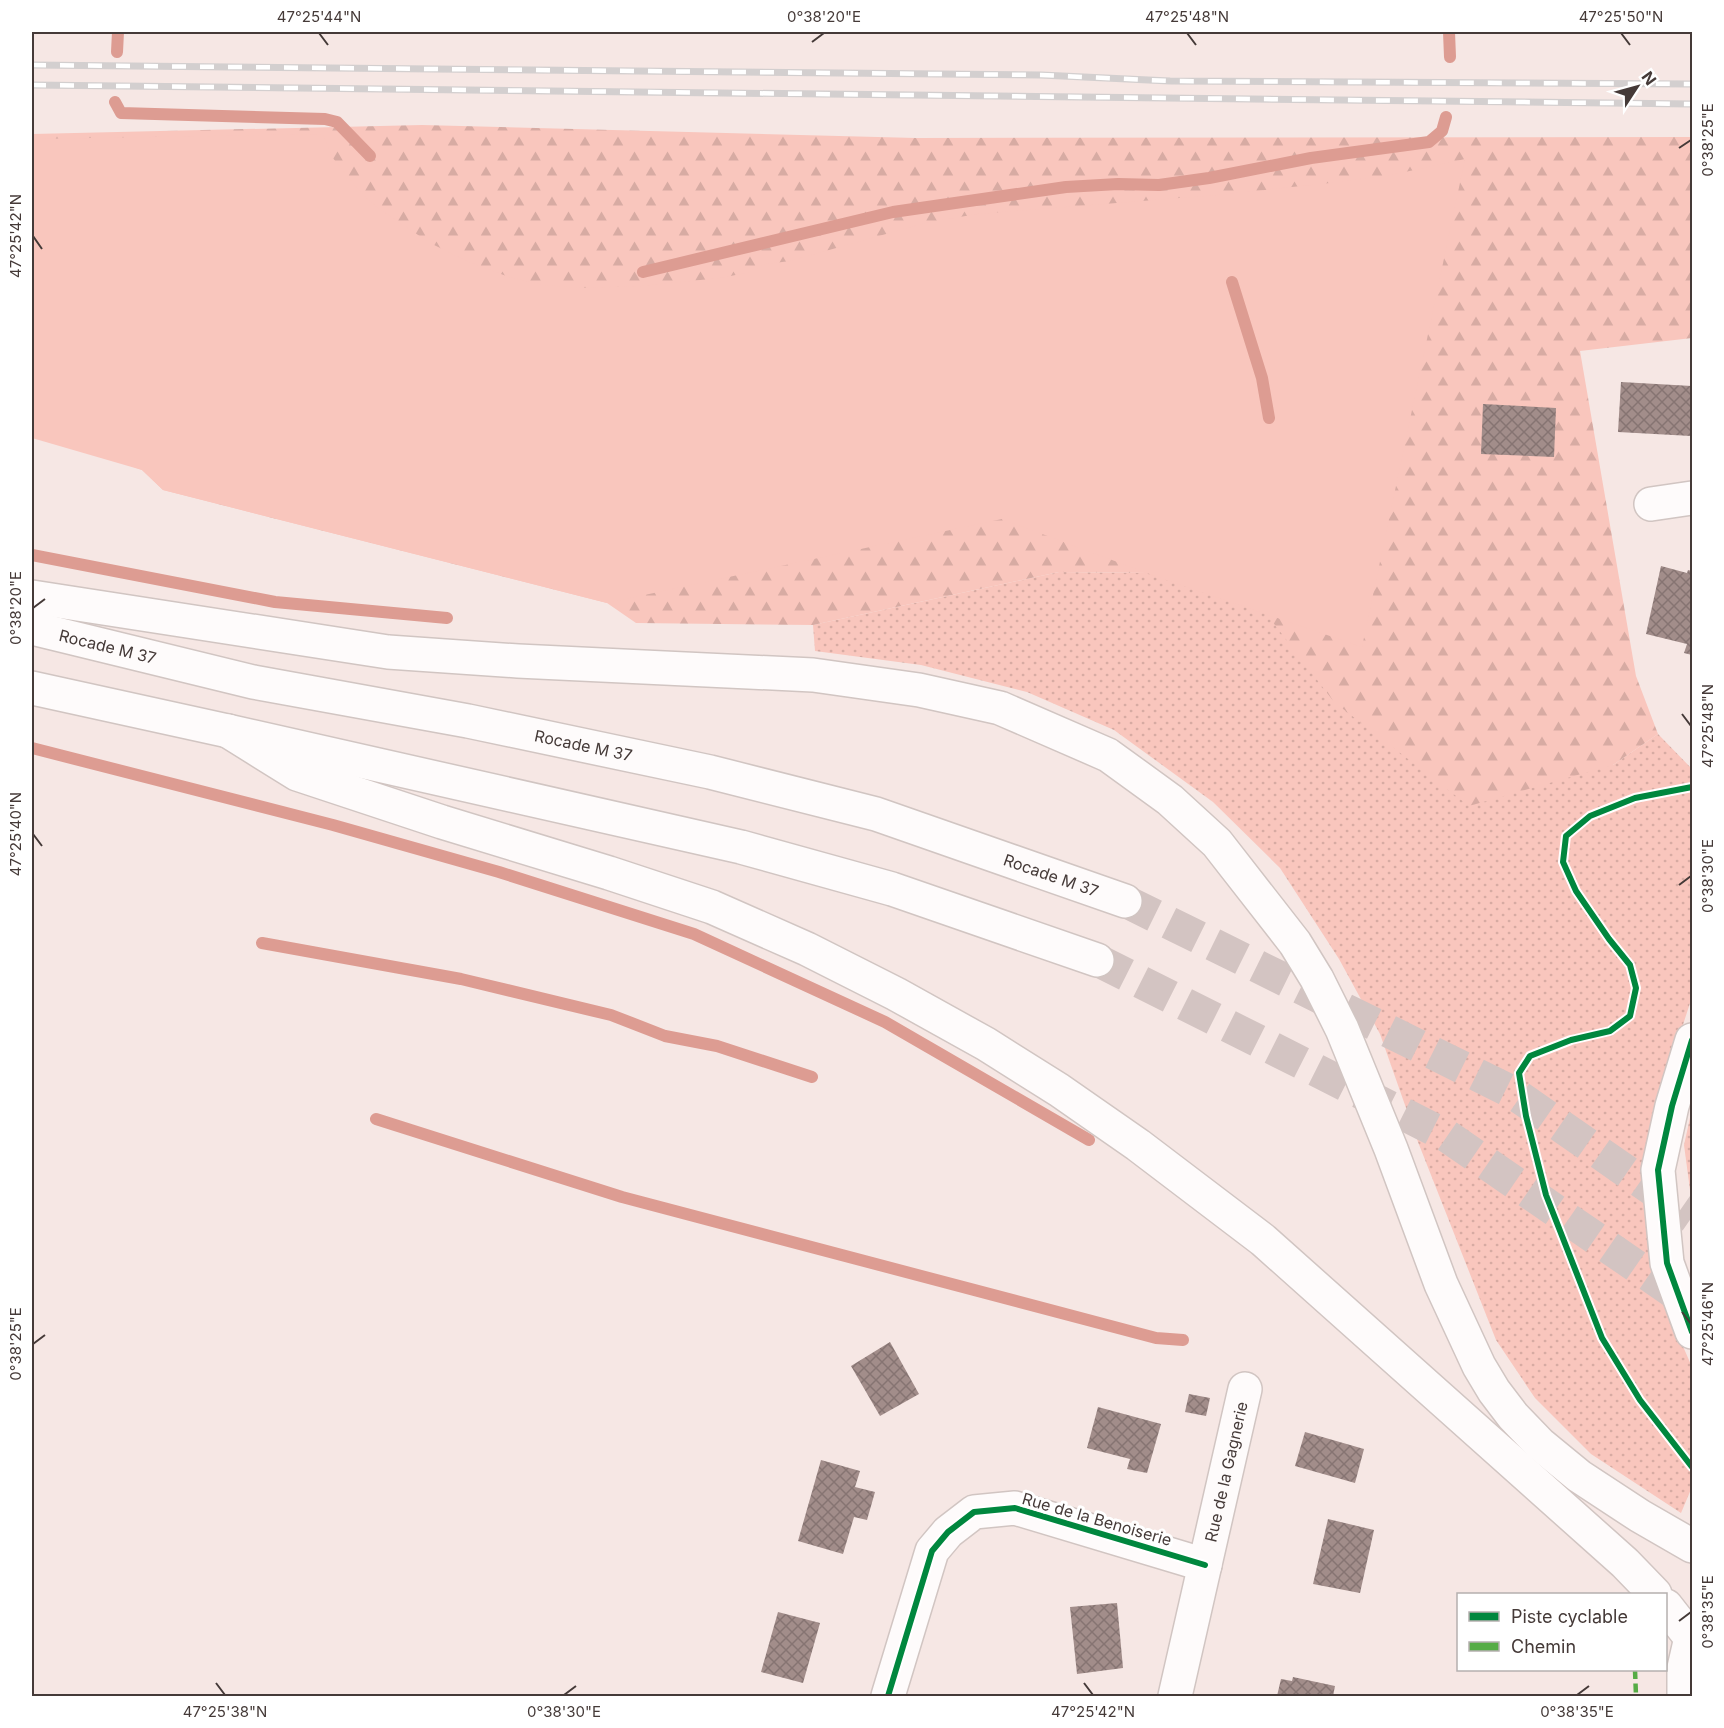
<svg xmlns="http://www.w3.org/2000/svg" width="1724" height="1728" viewBox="0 0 1724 1728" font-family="Inter,sans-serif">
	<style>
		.grass { fill: url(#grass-dots) }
		.forest { fill: url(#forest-firs) }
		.park { fill: #f9c6bd }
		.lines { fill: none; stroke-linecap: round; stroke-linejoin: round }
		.stream { stroke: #dd9c92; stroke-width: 12 }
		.building { fill: url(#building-cross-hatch) }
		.trunk-tunnel { stroke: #d3c4c2; stroke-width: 33; stroke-dasharray: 33 16; stroke-linecap: butt }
		.minor-casing { stroke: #d1c5c2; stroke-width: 36 }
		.primary-casing { stroke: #d1c5c2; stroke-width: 36 }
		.trunk-casing { stroke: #d1c5c2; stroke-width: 36 }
		.minor { stroke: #fefbfb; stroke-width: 33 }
		.primary { stroke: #fefbfb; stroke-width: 33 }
		.trunk { stroke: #fefbfb; stroke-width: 33 }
		.rail-casing { stroke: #d3cfcf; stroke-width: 7 }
		.rail { stroke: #fff; stroke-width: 4.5; stroke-dasharray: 14; stroke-linecap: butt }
		.quiet { stroke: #56ac46; stroke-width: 4.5; stroke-dasharray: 9 4.5; stroke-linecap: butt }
		.cycleway-casing { stroke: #fff; stroke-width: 10 }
		.cycleway { stroke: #00873e; stroke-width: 6 }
		.ticks { fill: none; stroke: #453a38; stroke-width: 2 }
		.labels { text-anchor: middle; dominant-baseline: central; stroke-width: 6; stroke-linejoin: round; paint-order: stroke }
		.street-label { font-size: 16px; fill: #453a38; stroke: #fff }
		.neatline { fill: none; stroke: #453a38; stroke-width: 2 }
		.ticks-label { font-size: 15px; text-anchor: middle; fill: #453a38 }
	</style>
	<defs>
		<pattern id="grass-dots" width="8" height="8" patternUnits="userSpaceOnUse" patternTransform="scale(1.5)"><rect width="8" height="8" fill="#f9c6bd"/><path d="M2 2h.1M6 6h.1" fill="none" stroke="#d7aba3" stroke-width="1.8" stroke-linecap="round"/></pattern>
		<pattern id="forest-firs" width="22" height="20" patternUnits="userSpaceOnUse" patternTransform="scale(1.5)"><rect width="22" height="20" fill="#f9c6bd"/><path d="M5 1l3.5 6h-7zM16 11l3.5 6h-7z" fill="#d7aba3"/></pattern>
		<pattern id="building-cross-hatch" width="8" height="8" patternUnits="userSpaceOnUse" patternTransform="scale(1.5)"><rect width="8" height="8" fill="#a28d8a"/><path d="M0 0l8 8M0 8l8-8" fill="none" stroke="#867472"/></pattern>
	</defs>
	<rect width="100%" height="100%" fill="#f6e7e4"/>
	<!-- grass -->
	<g class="grass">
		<polygon points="1059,572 1236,574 1613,765 1658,734 1692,769 1692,997 1652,1120 1664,1303 1692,1367 1692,1487 1681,1513 1591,1454 1535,1398 1496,1340 1418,1142 1380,1034 1339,959 1280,868 1213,802 1114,730 1027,692 921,665 815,651 813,625"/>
		<polygon points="1692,1109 1692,1205 1684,1145"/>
	</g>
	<!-- forest -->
	<polygon class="forest" points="422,125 916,138 1692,137 1692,338 1580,351 1636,676 1658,734 1613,765 1469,806 1334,702 1236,574 1059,572 813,625 636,623 607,603 163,490 142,470 32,431 32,134"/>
	<!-- park -->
	<polygon class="park" points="323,134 332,157 363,195 378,208 430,243 469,262 509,277 543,285 579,288 641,286 720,278 746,273 766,264 790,261 925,223 977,214 1217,195 1330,183 1391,175 1465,159 1362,647 1163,579 1002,519 607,603 163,490 142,470 32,438 32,139"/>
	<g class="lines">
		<!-- stream -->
		<g class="stream">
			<polyline points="1449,32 1450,57"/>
			<polyline points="117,52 118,32"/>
			<polyline points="115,102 121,113 325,119 337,122 370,156"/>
			<polyline points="643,272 893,212 1066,187 1118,184 1159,185 1209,178 1311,158 1429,142 1442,131 1446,117"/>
			<polyline points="1232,282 1262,378 1269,418"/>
			<polyline points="32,555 275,602 447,618"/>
			<polyline points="32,748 333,825 499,872 694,934 885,1022 1089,1140"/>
			<polyline points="262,943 461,979 611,1015 665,1036 717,1046 812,1077"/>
			<polyline points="376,1119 622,1197 1156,1338 1183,1340"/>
		</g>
	</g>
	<!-- building -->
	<g class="building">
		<polygon points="1621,382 1692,386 1691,436 1618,432"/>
		<polygon points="1483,404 1556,408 1554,457 1481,454"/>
		<polygon points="1661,566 1687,573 1688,570 1692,571 1692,655 1684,653 1687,644 1646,634"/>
		<polygon points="890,1342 919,1394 880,1416 851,1366"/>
		<polygon points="1189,1394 1210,1398 1206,1416 1185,1412"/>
		<polygon points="1098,1407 1161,1424 1147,1473 1127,1469 1130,1459 1087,1448"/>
		<polygon points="1305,1432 1364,1449 1355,1483 1295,1466"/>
		<polygon points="821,1460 860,1471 855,1487 875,1492 867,1520 854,1517 843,1554 798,1541"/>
		<polygon points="1328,1519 1374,1530 1360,1593 1313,1584"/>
		<polygon points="1117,1603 1123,1668 1077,1674 1070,1607"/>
		<polygon points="778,1612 820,1623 803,1683 761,1672"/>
		<polygon points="1293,1677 1335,1686 1333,1696 1277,1696 1281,1679 1292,1681"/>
	</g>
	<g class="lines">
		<!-- trunk-tunnel -->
		<g class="trunk-tunnel">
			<polyline points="1125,901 1512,1092 1692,1217"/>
			<polyline points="1097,960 1447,1136 1691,1304"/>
		</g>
		<!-- minor casing -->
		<g class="minor-casing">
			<g id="minor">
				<polyline points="1651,504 1692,498"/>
				<polyline points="1692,1040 1672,1106 1658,1170 1667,1263 1692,1332"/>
				<polyline points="888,1696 932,1551 948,1532 974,1512 1015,1508 1205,1565"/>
				<path id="s1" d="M1175 1696 1245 1389"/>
			</g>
		</g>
		<!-- primary casing -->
		<g class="primary-casing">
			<polyline id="primary" points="1684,1696 1684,1668 1692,1633"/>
		</g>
		<!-- trunk casing -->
		<g class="trunk-casing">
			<g id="trunk">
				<polyline points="32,597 388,652 518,661 813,675 919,690 1000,708 1108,755 1170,800 1217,843 1295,943 1317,979 1342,1029 1391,1149 1441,1284 1479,1366 1494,1391 1513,1416 1540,1444 1579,1476 1640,1516 1692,1546"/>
				<path id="s2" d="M32 628 253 682 468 721 710 772 876 814 1125 901"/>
				<polyline points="32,688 228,731 741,847 892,889 1097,960"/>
				<polyline points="228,731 297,774 442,822 609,873 712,907 807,949 896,994 986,1044 1059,1090 1138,1145 1263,1240 1625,1563 1655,1594"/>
				<polyline points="1666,1606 1691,1638"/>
			</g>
		</g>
		<!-- minor -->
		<use href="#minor" class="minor"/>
		<!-- primary -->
		<use href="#primary" class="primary"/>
		<!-- trunk -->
		<use href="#trunk" class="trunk"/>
		<!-- rail casing -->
		<g class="rail-casing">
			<g id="rail">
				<polyline points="32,65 1041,75 1170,81 1692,84"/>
				<polyline points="32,85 1692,104"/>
			</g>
		</g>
		<!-- rail -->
		<use href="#rail" class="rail"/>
		<!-- quiet -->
		<polyline class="quiet" points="1635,1670 1636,1696"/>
		<!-- cycleway casing -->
		<g class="cycleway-casing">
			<g id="cycleway">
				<polyline points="1692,787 1635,798 1590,816 1566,836 1563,862 1576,891 1609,939 1630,965 1636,988 1630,1016 1610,1031 1571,1040 1530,1056 1519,1073 1526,1116 1546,1195 1602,1338 1640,1400 1692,1467"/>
				<polyline points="1692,1040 1672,1106 1658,1170 1667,1263 1692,1332"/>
				<polyline points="888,1696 932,1551 948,1532 974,1512 1015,1508 1205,1565"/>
			</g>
		</g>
		<!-- cycleway -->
		<use href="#cycleway" class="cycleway"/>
	</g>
	<!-- ticks -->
	<path class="ticks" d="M319 33 328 45M1187 33 1196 45M1621 33 1630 45M812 42 824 33M1679 148 1691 140M33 236 42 249M33 608 45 599M1682 714 1691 726M33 834 42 846M1679 885 1691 876M1682 1312 1691 1324M33 1344 45 1335M1679 1621 1691 1612M216 1683 225 1695M1084 1683 1093 1695M564 1695 576 1686M1577 1695 1589 1686"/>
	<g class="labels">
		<!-- street labels -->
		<g class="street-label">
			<text stroke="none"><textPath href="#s2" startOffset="78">Rocade M 37</textPath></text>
			<text stroke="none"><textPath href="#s2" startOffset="564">Rocade M 37</textPath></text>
			<text stroke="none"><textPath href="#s2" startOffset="1050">Rocade M 37</textPath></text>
			<text stroke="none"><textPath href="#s1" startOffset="230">Rue de la Gagnerie</textPath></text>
			<text transform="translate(1097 1519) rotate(16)">Rue de la Benoiserie</text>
		</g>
	</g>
	<!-- border -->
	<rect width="1724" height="1728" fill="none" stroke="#ffffff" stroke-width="66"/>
	<!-- legend -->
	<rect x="1457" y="1593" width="210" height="78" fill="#ffffff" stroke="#b5b0af" stroke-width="1.5"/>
	<rect x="1469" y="1612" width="30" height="9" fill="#00873e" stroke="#b5b0af" stroke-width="1.5"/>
	<text x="1511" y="1623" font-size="18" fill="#453a38">Piste cyclable</text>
	<rect x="1469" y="1642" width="30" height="9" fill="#56ac46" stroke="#b5b0af" stroke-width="1.5"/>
	<text x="1511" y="1653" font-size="18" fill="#453a38">Chemin</text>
	<!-- north arrow -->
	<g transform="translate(1637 87) rotate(54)" stroke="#ffffff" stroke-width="4.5" paint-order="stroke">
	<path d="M0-4.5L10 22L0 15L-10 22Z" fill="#453a38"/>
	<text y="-9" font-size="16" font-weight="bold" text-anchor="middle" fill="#453a38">N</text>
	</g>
	<rect x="33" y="33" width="1658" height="1662" class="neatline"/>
	<g class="ticks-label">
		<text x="319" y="22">47°25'44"N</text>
		<text x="824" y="22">0°38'20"E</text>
		<text x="1187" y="22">47°25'48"N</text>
		<text x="1621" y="22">47°25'50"N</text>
		<text transform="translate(1708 140) rotate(-90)" y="5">0°38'25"E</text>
		<text transform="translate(16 236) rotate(-90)" y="5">47°25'42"N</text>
		<text transform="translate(16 608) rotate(-90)" y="5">0°38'20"E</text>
		<text transform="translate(1708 726) rotate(-90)" y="5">47°25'48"N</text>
		<text transform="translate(16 834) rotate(-90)" y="5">47°25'40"N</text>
		<text transform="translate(1708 876) rotate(-90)" y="5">0°38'30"E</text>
		<text transform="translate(1708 1324) rotate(-90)" y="5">47°25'46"N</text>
		<text transform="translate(16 1344) rotate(-90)" y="5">0°38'25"E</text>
		<text transform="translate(1708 1612) rotate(-90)" y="5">0°38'35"E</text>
		<text x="225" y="1717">47°25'38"N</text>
		<text x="564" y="1717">0°38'30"E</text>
		<text x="1093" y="1717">47°25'42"N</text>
		<text x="1577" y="1717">0°38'35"E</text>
	</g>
</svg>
